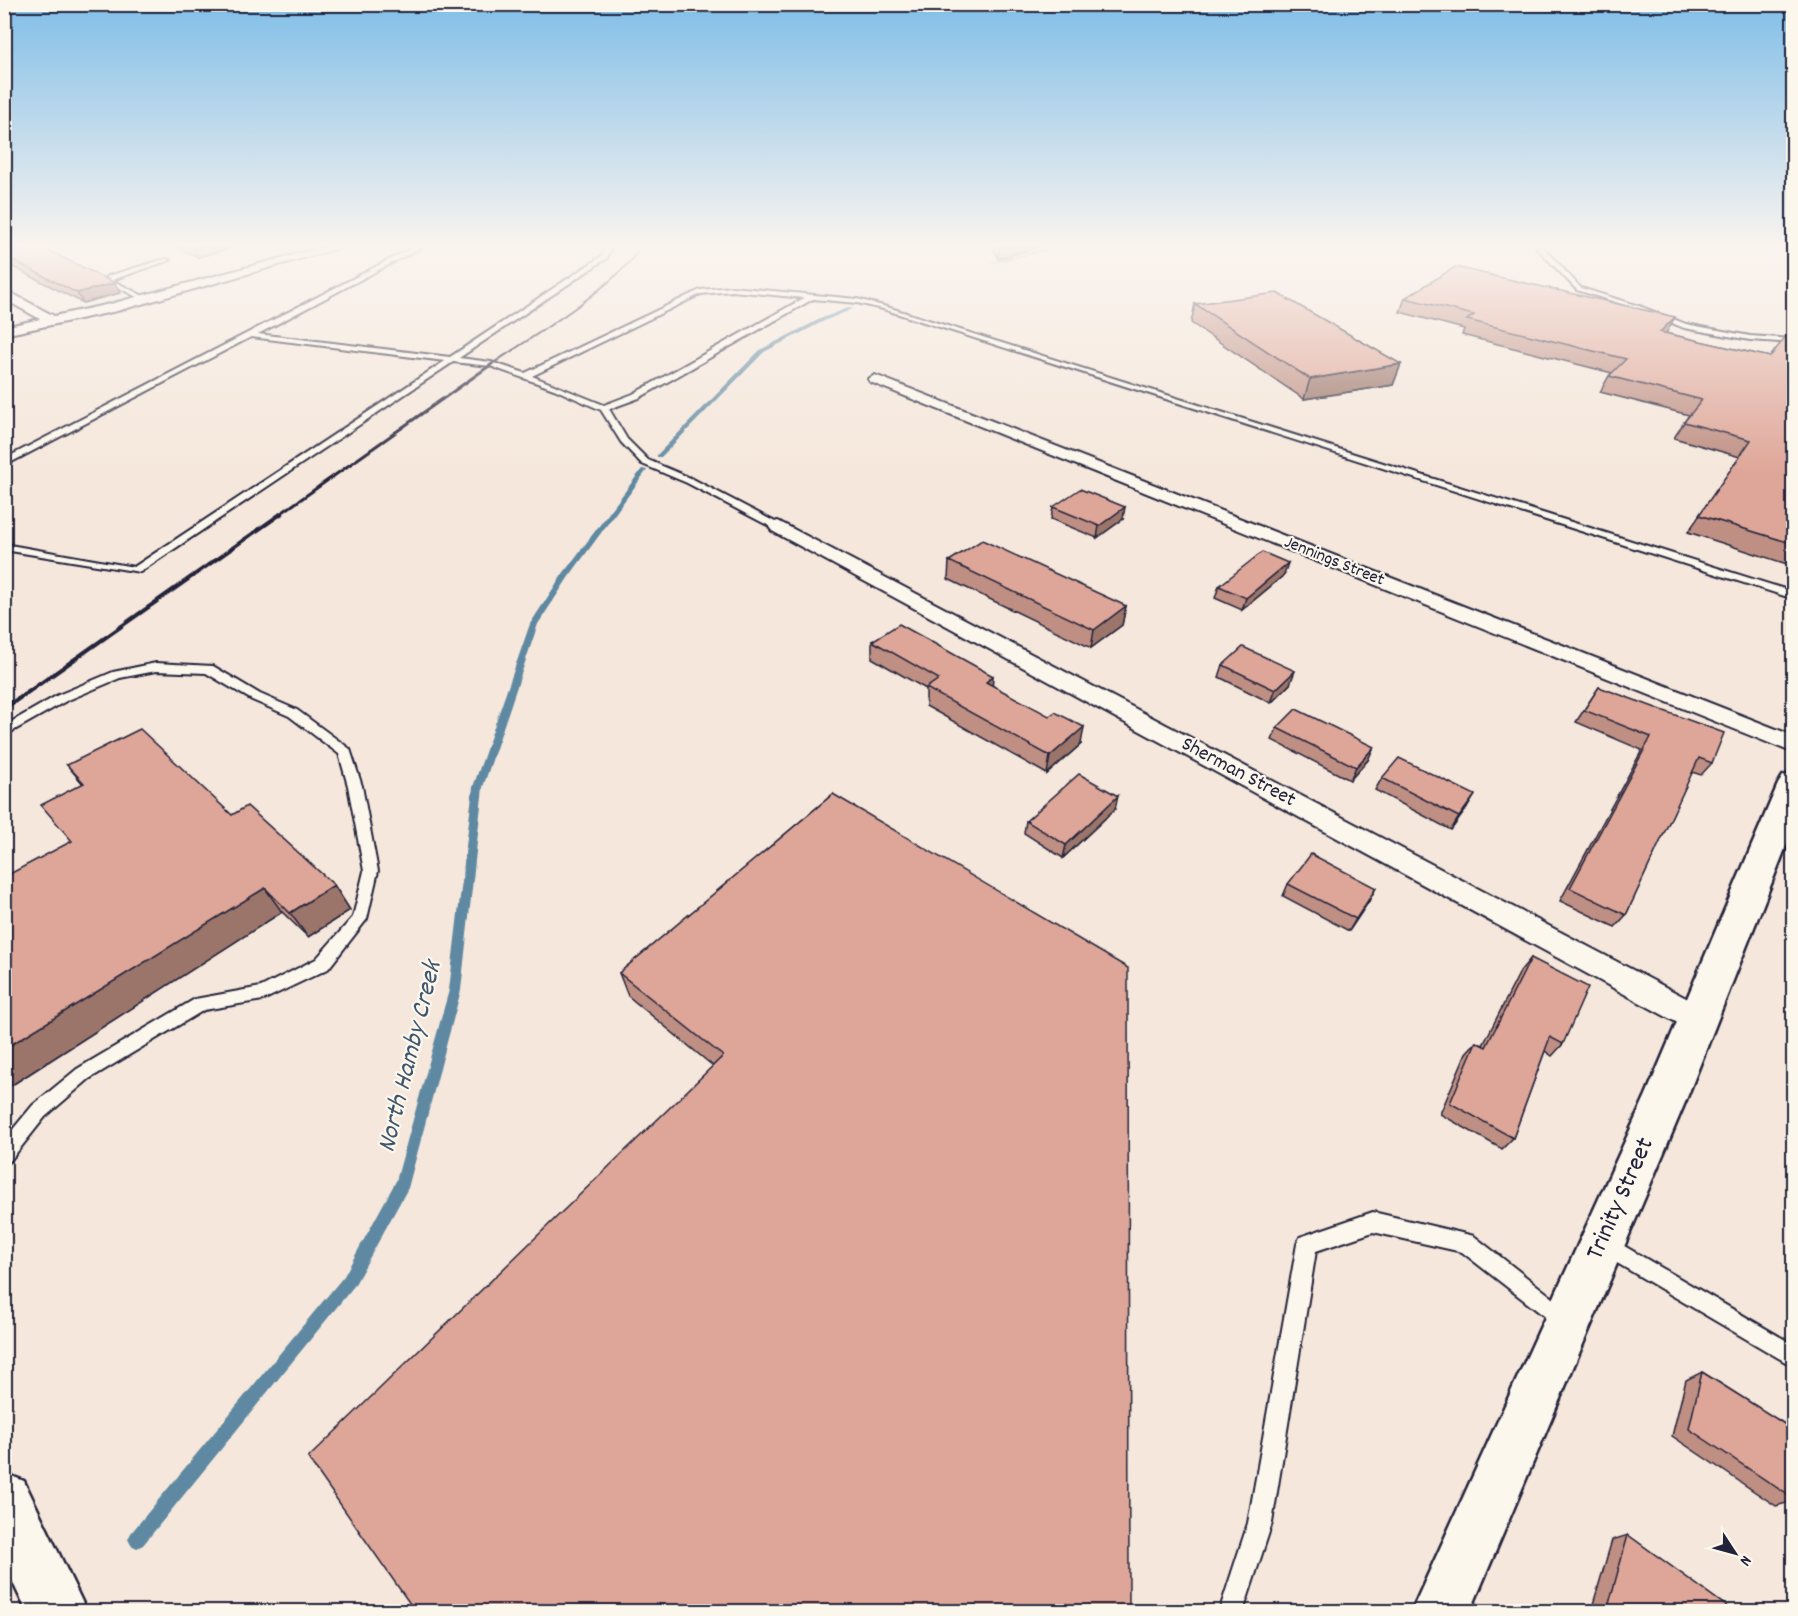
<svg xmlns="http://www.w3.org/2000/svg" width="1798" height="1616" viewBox="0 0 1798 1616" font-family="Dekko,sans-serif">
	<style>
		.lines { fill: none; stroke-linecap: round; stroke-linejoin: round }
		.stream { fill: #5e89a2; fill-rule: evenodd }
		.service-casing { stroke: #22223b; stroke-width: 4 }
		.minor-casing { stroke: #22223b; stroke-width: 4 }
		.tertiary-casing { stroke: #22223b; stroke-width: 5 }
		.service { fill: #fbf7ec; fill-rule: evenodd }
		.minor { fill: #fbf7ec; fill-rule: evenodd }
		.tertiary { fill: #fbf7ec; fill-rule: evenodd }
		.rail-far3 { stroke: #22223b; stroke-width: 2 }
		.rail-far2 { stroke: #22223b; stroke-width: 3 }
		.rail-far1 { stroke: #22223b; stroke-width: 4 }
		.rail { stroke: #22223b; stroke-width: 4.5 }
		.wall { fill: #bf8f83; stroke: #22223b; stroke-width: 1.5 }
		.shaded-wall { fill: #9b746a; stroke: #22223b; stroke-width: 1.5 }
		.building { fill: #dea698; stroke: #22223b; stroke-width: 1.5 }
		.labels { text-anchor: middle; dominant-baseline: central; stroke-width: 4.5; stroke-linejoin: round; paint-order: stroke }
		.far-street-label { font-size: 18px; fill: #22223b; stroke: #fbf7ec }
		.street-label { font-size: 21px; fill: #22223b; stroke: #fbf7ec }
		.near-street-label { font-size: 26px; fill: #22223b; stroke: #fbf7ec }
		.near-water-label { font-size: 27px; font-style: italic; fill: #40566f; stroke: #fbf7ec }
	</style>
	<rect width="100%" height="100%" fill="#f5e7db"/>
	<filter id="ink" filterUnits="userSpaceOnUse"><feTurbulence type="fractalNoise" baseFrequency=".0167" numOctaves="2"/><feDisplacementMap in="SourceGraphic" scale="12" xChannelSelector="R" yChannelSelector="G"/><feConvolveMatrix kernelMatrix="1 2 1 2 8 2 1 2 1" color-interpolation-filters="sRGB"/></filter>
	<g filter="url(#ink)">
		<g class="lines">
			<!-- stream -->
			<g class="stream">
				<polygon points="1054,247 1063,247 993,263 991,262"/>
				<polygon points="848,308 853,309 826,320 764,352 661,457 657,457 657,455 760,350 822,318"/>
				<polygon points="642,469 647,470 568,578 538,624 483,787 461,990 408,1188 354,1286 143,1545 137,1548 131,1545 128,1539 131,1533 344,1276 396,1181 449,990 473,787 530,624 562,575"/>
			</g>
			<!-- service casing -->
			<g class="service-casing">
				<g id="service">
					<path d="M414 247H422L258 334 450 357 602 256 605 247H611L607 258 459 358 491 362 525 373 700 290 732 287 857 299 887 307 1794 592V599L883 309 857 303 813 299 639 398 609 409 627 439 648 460 693 479 781 525V529H775L687 483 642 464 621 442 601 410 554 389 490 366 453 362 140 572 4 550V544L134 567 445 361 251 337 4 466V459ZM732 291 804 298 633 394 604 405 532 376 701 294Z"/>
					<polygon points="1536,247 1543,247 1581,288 1642,307 1686,324 1750,336 1794,339 1794,343 1750,340 1684,328 1638,309 1577,290"/>
					<polygon points="165,259 170,260 112,280 147,298 147,300 143,300 105,281 108,276"/>
					<polygon points="156,663 213,666 260,694 297,710 350,749 362,786 378,871 367,919 328,969 263,1000 204,1010 89,1079 45,1117 10,1161 4,1164 4,1140 33,1105 77,1069 195,999 261,987 316,959 353,917 364,871 348,786 339,754 289,716 252,700 206,673 156,671 120,678 66,701 4,736 4,726 58,695 113,672"/>
					<polygon points="1373,1212 1474,1236 1571,1312 1574,1319 1571,1326 1564,1329 1557,1326 1462,1252 1373,1232 1316,1251 1272,1523 1243,1612 1219,1612 1248,1523 1297,1244 1300,1237"/>
					<polygon points="1607,1236 1794,1345 1794,1367 1600,1253 1597,1246 1600,1239"/>
				</g>
			</g>
			<!-- minor casing -->
			<g class="minor-casing">
				<g id="minor">
					<polygon points="323,247 342,247 117,311 4,335 4,327 40,319 4,299 4,289 54,316 110,304"/>
					<polygon points="875,375 1794,736 1794,753 870,382 868,379"/>
					<polygon points="778,521 1709,1010 1713,1019 1709,1028 1698,1032 1687,1028 772,531 769,527 772,523"/>
				</g>
			</g>
			<!-- tertiary casing -->
			<g class="tertiary-casing">
				<g id="tertiary">
					<polygon points="1794,773 1794,826 1686,1100 1470,1612 1411,1612 1646,1095 1778,784 1783,776"/>
					<polygon points="4,1473 24,1481 87,1612 27,1612 4,1564"/>
				</g>
			</g>
			<!-- service -->
			<use href="#service" class="service"/>
			<!-- minor -->
			<use href="#minor" class="minor"/>
			<!-- tertiary -->
			<use href="#tertiary" class="tertiary"/>
			<!-- rail-far3 -->
			<path class="rail-far3" d="M489 366C521 344 629 278 639 247"/>
			<!-- rail-far2 -->
			<polyline class="rail-far2" points="280,514 492,364"/>
			<!-- rail-far1 -->
			<polyline class="rail-far1" points="14,702 282,513"/>
			<!-- rail -->
			<polyline class="rail" points="4,709 16,700"/>
		</g>
		<!-- wall -->
		<g class="wall">
			<polygon points="176,247 236,247 198,257"/>
			<polygon points="994,247 1038,247 998,259 994,250"/>
			<polygon points="4,254 120,293 83,303 7,264 4,260"/>
			<polygon points="1405,298 1675,317 1665,333 1770,357 1794,332 1794,561 1790,565 1688,532 1740,457 1674,438 1684,422 1689,415 1600,392 1609,376 1612,373 1462,335 1464,329 1400,312"/>
			<polygon points="1195,304 1401,364 1393,385 1304,399 1191,323"/>
			<polygon points="1053,507 1123,519 1097,538 1051,519"/>
			<polygon points="949,561 1126,606 1122,625 1091,648 948,579"/>
			<polygon points="1284,575 1242,610 1215,598 1219,586"/>
			<polygon points="872,641 992,686 1081,744 1047,774 926,706 926,689 872,658"/>
			<polygon points="1223,665 1290,684 1271,703 1219,677"/>
			<polygon points="1599,687 1712,763 1701,775 1692,772 1626,915 1615,927 1560,901 1642,750 1576,722"/>
			<polygon points="1277,728 1368,760 1350,780 1272,740"/>
			<polygon points="67,765 232,815 334,885 350,910 308,937 282,912 12,1085 72,841 83,784"/>
			<polygon points="1382,778 1467,808 1451,830 1375,790"/>
			<polygon points="833,794 1129,1611 713,1066 628,996 619,973"/>
			<polygon points="1115,809 1063,858 1024,833 1026,821"/>
			<polygon points="1288,884 1369,901 1349,931 1283,896"/>
			<polygon points="1531,958 1563,1044 1552,1056 1545,1051 1513,1138 1502,1149 1440,1114 1466,1053 1476,1042 1483,1045 1521,970"/>
			<polygon points="1702,1372 1794,1430 1794,1501 1776,1506 1672,1436 1686,1380"/>
			<polygon points="1628,1535 1733,1611 1591,1611 1612,1540"/>
		</g>
		<!-- shaded-wall -->
		<g class="shaded-wall">
			<polygon points="195,247 236,247 198,257 193,248"/>
			<polygon points="999,247 1038,247 998,259"/>
			<polygon points="115,283 120,293 83,303 77,293"/>
			<polygon points="1675,317 1667,332 1651,347 1660,332"/>
			<polygon points="1401,364 1393,385 1304,399 1310,379"/>
			<polygon points="1125,507 1123,519 1097,538 1099,526"/>
			<polygon points="1288,563 1284,575 1242,610 1246,598"/>
			<polygon points="1126,606 1122,625 1091,648 1094,630"/>
			<polygon points="1295,671 1290,684 1271,703 1275,690"/>
			<polygon points="993,676 992,694 986,682"/>
			<polygon points="1084,727 1081,744 1047,774 1050,756"/>
			<polygon points="1374,747 1368,760 1350,780 1356,767"/>
			<polygon points="1475,795 1467,808 1451,830 1459,817"/>
			<polygon points="1118,796 1115,809 1063,858 1066,845"/>
			<polygon points="334,885 350,910 308,937 290,913"/>
			<polygon points="265,888 282,912 12,1085 4,1080 4,1049"/>
			<polygon points="1376,888 1369,901 1349,931 1356,919"/>
		</g>
		<!-- building -->
		<g class="building">
			<polygon points="33,247 41,247 115,283 77,293 4,256 4,254"/>
			<polygon points="1455,267 1675,317 1660,332 1770,357 1789,332 1794,332 1794,544 1699,515 1751,440 1684,422 1702,400 1609,376 1626,359 1467,320 1474,315 1405,298"/>
			<polygon points="1277,293 1401,364 1310,379 1195,304"/>
			<polygon points="1080,489 1125,507 1099,526 1053,507"/>
			<polygon points="982,540 1126,606 1094,630 949,561"/>
			<polygon points="1262,552 1288,563 1246,598 1219,586"/>
			<polygon points="899,624 993,676 986,682 1049,716 1055,712 1084,727 1050,756 926,688 939,679 872,641"/>
			<polygon points="1243,647 1295,671 1275,690 1223,665"/>
			<polygon points="1599,687 1724,733 1712,763 1699,758 1626,915 1570,888 1651,737 1584,710"/>
			<polygon points="1296,709 1374,747 1356,767 1277,728"/>
			<polygon points="140,729 232,815 247,806 334,885 290,913 265,888 4,1049 4,877 72,841 41,805 84,783 67,765"/>
			<polygon points="1399,758 1475,795 1459,817 1382,778"/>
			<polygon points="1079,774 1118,796 1066,845 1026,821"/>
			<polygon points="833,794 1128,968 1129,1611 415,1611 308,1458 723,1056 619,973"/>
			<polygon points="1311,854 1376,888 1356,919 1288,884"/>
			<polygon points="1531,958 1588,987 1563,1044 1550,1037 1513,1138 1450,1103 1476,1042 1486,1047"/>
			<polygon points="1702,1372 1794,1430 1794,1499 1689,1429"/>
			<polygon points="1628,1535 1733,1611 1607,1611"/>
		</g>
	</g>
	<!-- sky -->
	<linearGradient id="sky" x2="0" y2="1"><stop stop-color="#81bee8"/><stop offset="0.52" stop-color="#faf4ef"/><stop offset="1" stop-color="#faf4ef" stop-opacity="0"/></linearGradient>
	<rect width="1798" height="473" fill="url(#sky)"/>
	<g class="labels">
		<!-- far-street labels -->
		<g class="far-street-label">
			<text transform="translate(1334 562) rotate(22)">Jennings Street</text>
		</g>
		<!-- street labels -->
		<g class="street-label">
			<text transform="translate(1238 773) rotate(28)">Sherman Street</text>
		</g>
		<!-- near-street labels -->
		<g class="near-street-label">
			<text transform="translate(1621 1199) rotate(-66)">Trinity Street</text>
		</g>
		<!-- near-water labels -->
		<g class="near-water-label">
			<text transform="translate(411 1057) rotate(-76)">North Hamby Creek</text>
		</g>
	</g>
	<!-- margin -->
	<rect width="1798" height="1616" fill="none" stroke="#fbf7ec" stroke-width="24"/>
	<rect x="12" y="12" width="1774" height="1592" fill="none" stroke="#22223b" stroke-width="2" filter="url(#ink)"/>
	<!-- north arrow -->
	<g transform="translate(1735 1553) rotate(126)" stroke="#fbf7ec" stroke-width="4.5" paint-order="stroke">
	<path d="M0-4.5L10 22L0 15L-10 22Z" fill="#22223b"/>
	<text y="-9" font-size="16" font-weight="bold" text-anchor="middle" fill="#22223b">N</text>
	</g>
</svg>
